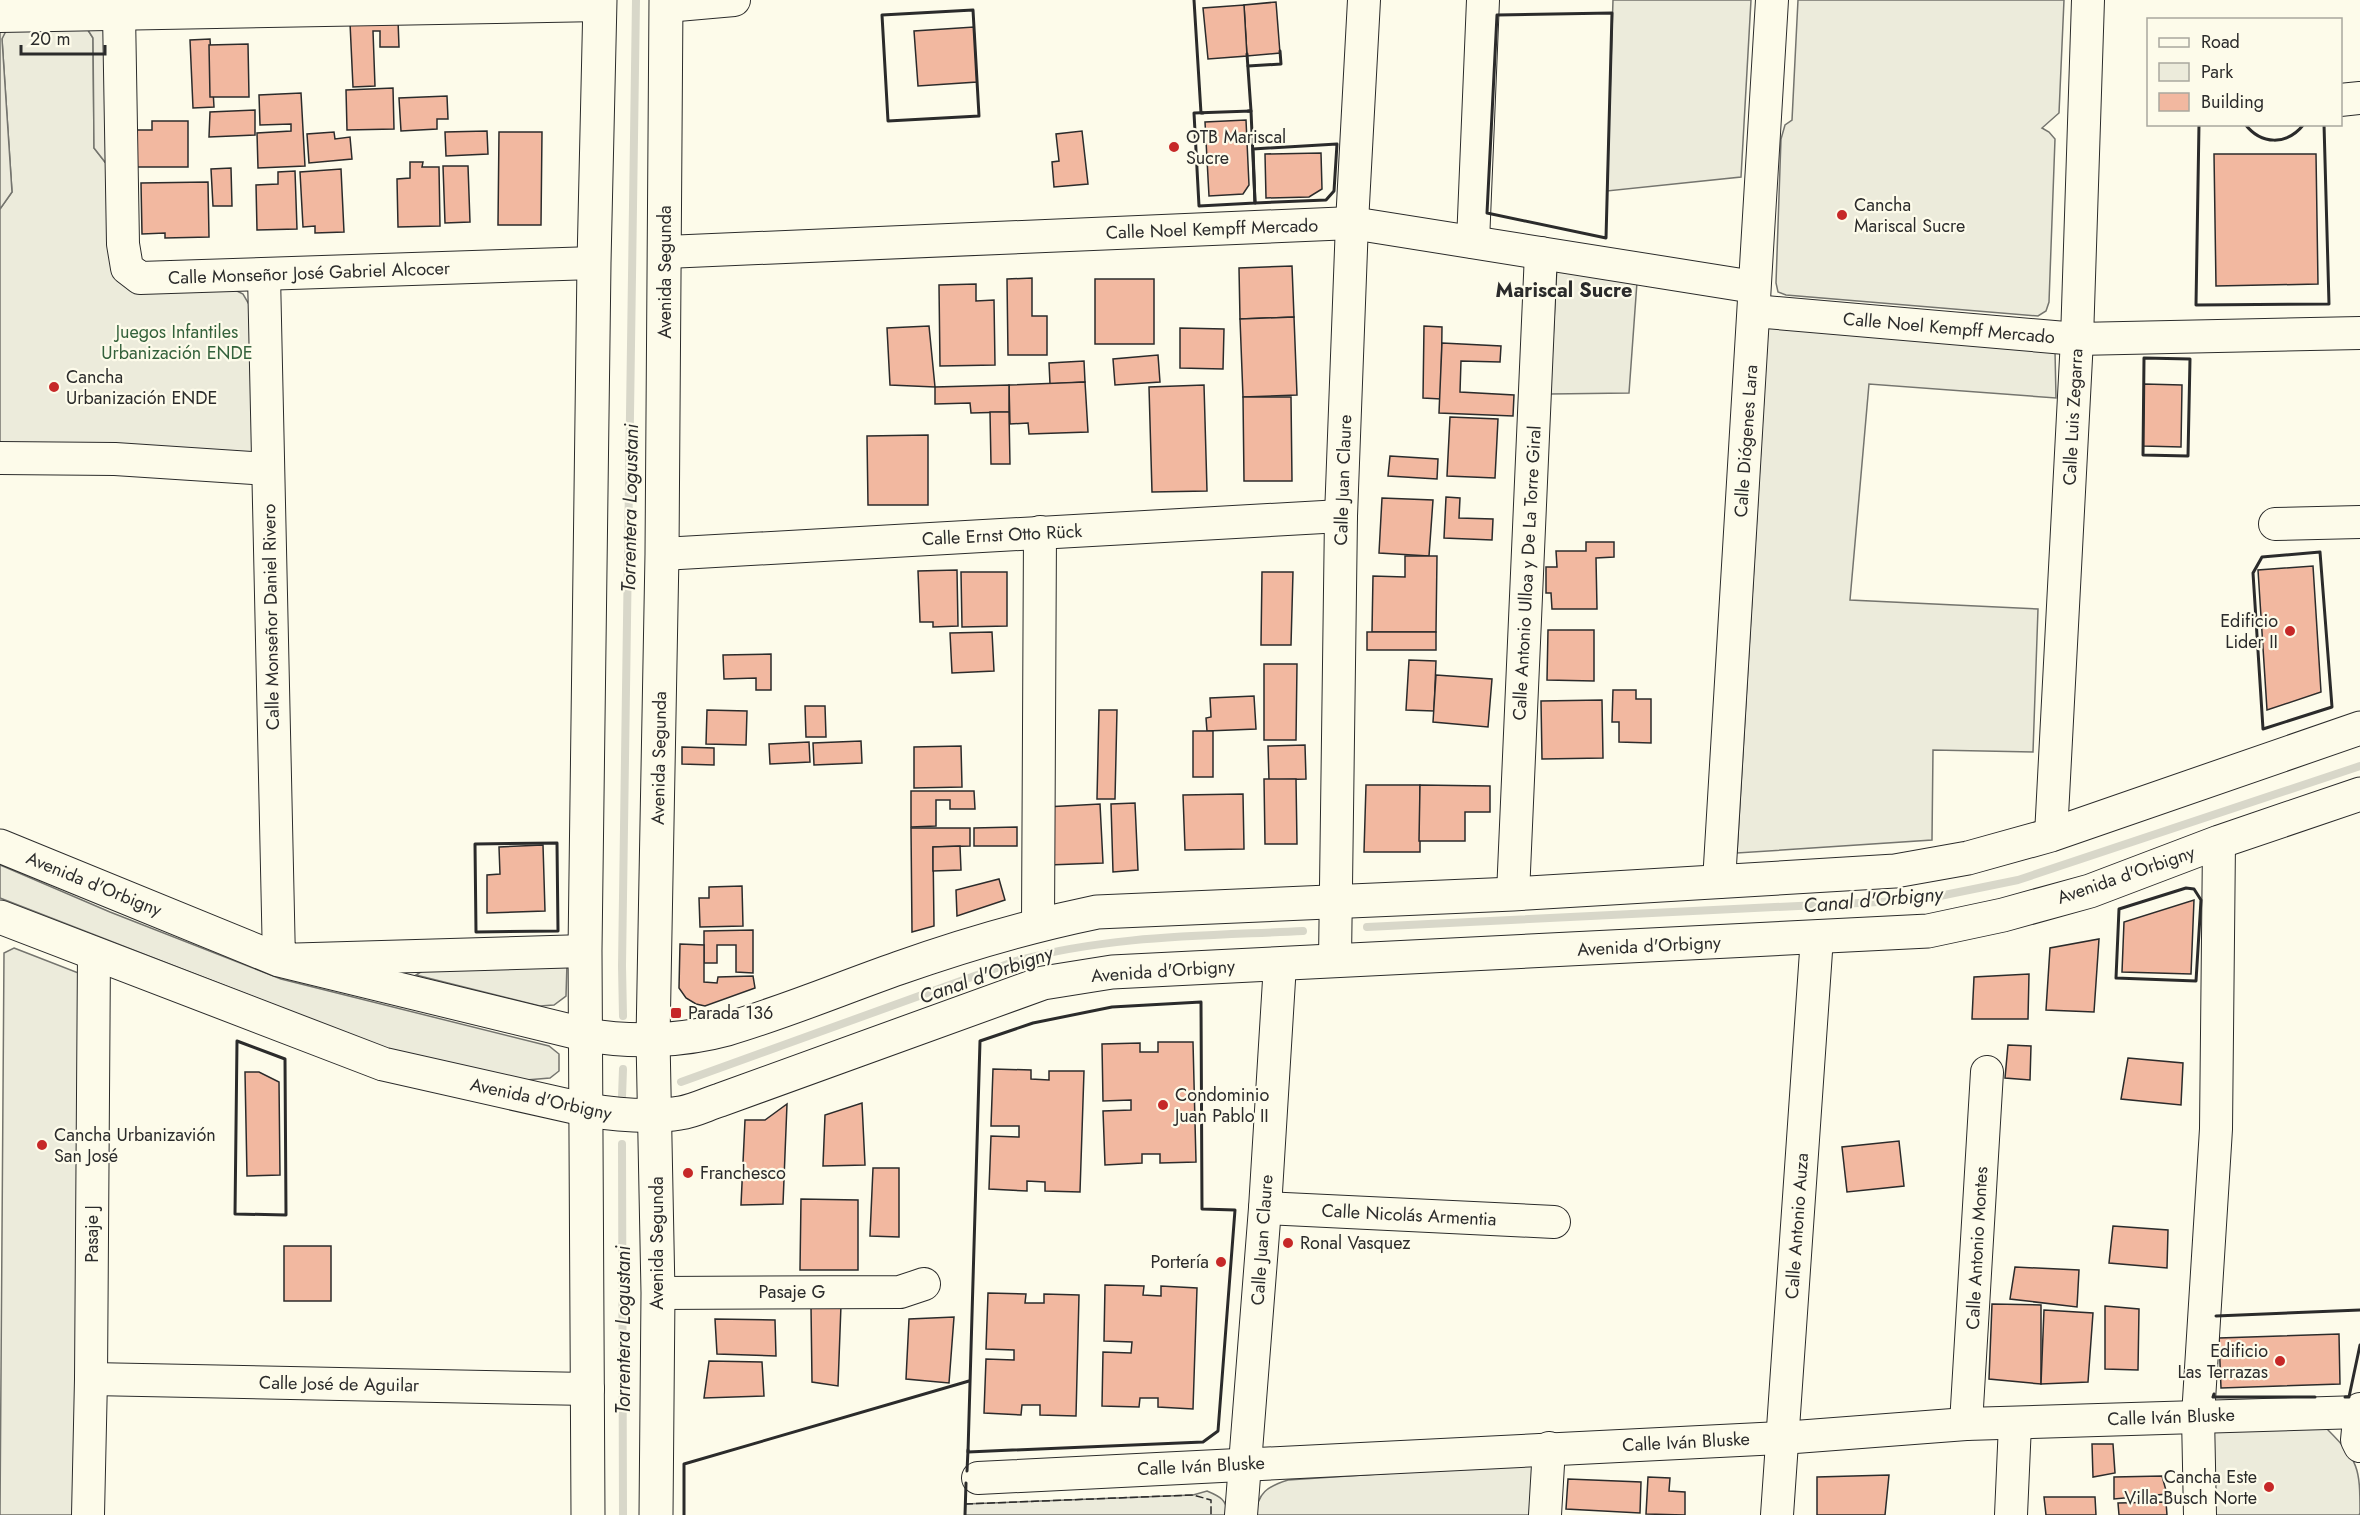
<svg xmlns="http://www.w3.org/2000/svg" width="2360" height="1515" viewBox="0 0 2360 1515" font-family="Jost,sans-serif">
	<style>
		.green { fill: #ecebdb; stroke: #74746e; stroke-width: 1.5 }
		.parking { fill: #eceadb; stroke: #74746e; stroke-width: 1.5 }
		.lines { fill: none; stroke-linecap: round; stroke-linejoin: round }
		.stream { stroke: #d8d7c9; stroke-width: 8 }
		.building { fill: #f2b8a0; stroke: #2b2b2b; stroke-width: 1.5 }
		.minor-casing { stroke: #2b2b2b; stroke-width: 34 }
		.major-casing { stroke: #2b2b2b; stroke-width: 35 }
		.minor { stroke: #fdfbea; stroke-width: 32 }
		.major { stroke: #fdfbea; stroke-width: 33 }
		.fence { stroke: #2b2b2b; stroke-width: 1.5; stroke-dasharray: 8 3; stroke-linecap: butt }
		.wall { stroke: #2b2b2b; stroke-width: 3 }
		.poi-dot { fill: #c62828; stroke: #fdfbea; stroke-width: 2 }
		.labels { text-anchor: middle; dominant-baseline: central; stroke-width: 4.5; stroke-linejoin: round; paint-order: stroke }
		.poi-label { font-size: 18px; fill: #2b2b2b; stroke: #fdfbea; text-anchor: start }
		.street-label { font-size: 18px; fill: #2b2b2b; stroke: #fdfbea }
		.park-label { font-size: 18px; fill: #34623c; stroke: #fdfbea }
		.neighbourhood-label { font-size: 20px; font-weight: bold; fill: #2b2b2b; stroke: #fdfbea }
		.water-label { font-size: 20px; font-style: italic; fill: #2b2b2b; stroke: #fdfbea }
	</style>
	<rect width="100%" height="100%" fill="#fdfbea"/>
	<!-- green -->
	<g class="green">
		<polygon points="1613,0 1751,0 1741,177 1607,191"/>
		<polygon points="1798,0 2064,0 2059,113 2042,128 2049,132 2055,139 2049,302 2046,311 2038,316 1786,295 1778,292 1776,283 1781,139 1785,125 1792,120"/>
		<polygon points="86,27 93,38 94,148 112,171 114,268 235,290 243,294 250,306 254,460 0,448 0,209 12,192 2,39 3,33 7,29"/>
		<polygon points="1557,266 1637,282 1629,393 1550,394"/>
		<polygon points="1768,326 2055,351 2056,398 1869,384 1850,600 2038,609 2033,752 1933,750 1932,840 1737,853"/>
		<polygon points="0,865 110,912 281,979 549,1046 559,1054 559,1071 550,1078 526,1080 392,1051 0,898"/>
		<polygon points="14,948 81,974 75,1515 0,1515 4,953"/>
		<polygon points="567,963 566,996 554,1005 540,1006 416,975 427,968"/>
		<path d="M2205 1429H2327C2359 1461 2360 1468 2360 1513L2359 1515H2208Z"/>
		<path d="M1560 1462 1557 1515H1256C1257 1493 1268 1486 1288 1480Z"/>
		<path d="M1207 1491C1219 1496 1228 1500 1227 1515H965V1504L1193 1495Z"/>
	</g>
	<!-- parking -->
	<g class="parking">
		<polygon points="110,22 112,171 94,148 93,38 86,27"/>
		<polygon points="0,27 7,29 2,39 12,192 0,209"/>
	</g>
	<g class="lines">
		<!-- stream -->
		<g class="stream">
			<polyline points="1367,927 1920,900 2018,880 2360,766"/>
			<polyline points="623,1016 622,966 636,0"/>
			<path d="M681 1082 1016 961C1110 935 1207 936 1303 931"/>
			<polyline points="622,1097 623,1069"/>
			<polyline points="622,1144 623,1515"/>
		</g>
	</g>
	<!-- building -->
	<g class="building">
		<polygon points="1276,2 1280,53 1247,56 1244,5"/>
		<polygon points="1244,5 1247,56 1208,59 1203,8"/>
		<polygon points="398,20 399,47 380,47 380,31 373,31 375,86 353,87 350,23"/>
		<polygon points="974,27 977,82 918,86 914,31"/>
		<polygon points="210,39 214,107 193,108 190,40"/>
		<polygon points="248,44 249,97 210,97 209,45"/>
		<polygon points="393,88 394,129 347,130 346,90"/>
		<polygon points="301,93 305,166 258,168 257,133 291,131 291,124 260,125 259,95"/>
		<polygon points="447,96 448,119 437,119 437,129 401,131 399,98"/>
		<polygon points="255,110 255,135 209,137 210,112"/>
		<polygon points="1246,120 1249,185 1243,194 1209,196 1205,122"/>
		<polygon points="152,121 188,121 188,167 135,167 135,130 152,130"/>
		<polygon points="487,131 488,154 446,156 445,132"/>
		<polygon points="1082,131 1088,184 1054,187 1052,162 1059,161 1056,134"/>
		<polygon points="334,132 335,139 350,137 352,159 309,163 307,134"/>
		<polygon points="499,132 542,132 541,225 498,225"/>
		<polygon points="1321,153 1322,189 1309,197 1266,198 1265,154"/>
		<polygon points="2214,154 2316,154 2318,284 2216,286"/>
		<polygon points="410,162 423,162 422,167 439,167 440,226 398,227 397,179 410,178"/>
		<polygon points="443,166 468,166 470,222 445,223"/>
		<polygon points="231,168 232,206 213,206 211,169"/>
		<polygon points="341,169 344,232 315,233 315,226 303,227 300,172"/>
		<polygon points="295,171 297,229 257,230 256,185 278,184 278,172"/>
		<polygon points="208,182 209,237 165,238 165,233 142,234 141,183"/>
		<polygon points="1292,266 1294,317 1240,319 1239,268"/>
		<polygon points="1032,278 1032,316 1047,316 1047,355 1008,355 1007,279"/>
		<rect x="1095" y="279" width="59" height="65"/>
		<polygon points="976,284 976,301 994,300 995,365 940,366 939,285"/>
		<polygon points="1294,317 1297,395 1243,397 1240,319"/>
		<polygon points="929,326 935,387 890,385 887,328"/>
		<polygon points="1424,326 1442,327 1441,399 1423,398"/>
		<polygon points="1180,328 1224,329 1223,369 1180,368"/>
		<polygon points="1442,343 1501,346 1500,362 1461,361 1460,392 1514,395 1513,416 1439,413"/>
		<polygon points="1158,355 1160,382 1115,385 1113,359"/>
		<polygon points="1084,361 1085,382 1050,384 1049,363"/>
		<polygon points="1085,382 1088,432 1029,434 1028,423 1010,424 1009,385"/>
		<polygon points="2144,384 2182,385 2181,447 2143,446"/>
		<polygon points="1009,385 1009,412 971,413 970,403 935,404 935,387"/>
		<polygon points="1204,385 1207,491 1152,492 1149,387"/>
		<polygon points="1243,397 1291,397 1292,481 1244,481"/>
		<polygon points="990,412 1009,412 1010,464 991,464"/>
		<polygon points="1450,417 1498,419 1495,478 1447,476"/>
		<polygon points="928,435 928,505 868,505 867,436"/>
		<polygon points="1390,456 1438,459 1437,479 1388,476"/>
		<polygon points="1446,497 1460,498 1459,518 1493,519 1492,540 1444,538"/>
		<polygon points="1382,498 1433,500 1429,556 1379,553"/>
		<polygon points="1586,542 1614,542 1614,557 1596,558 1597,609 1552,609 1551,593 1546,593 1546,567 1557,567 1556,551 1586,551"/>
		<polygon points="1405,556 1437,556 1436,632 1372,632 1373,576 1405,577"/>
		<polygon points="2313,566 2321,692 2267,710 2258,570"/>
		<polygon points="957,570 958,626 933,627 933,622 920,622 918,571"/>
		<polygon points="961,572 1007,572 1007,626 962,627"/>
		<polygon points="1262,572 1293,572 1291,645 1261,645"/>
		<polygon points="1548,630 1594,630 1594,681 1547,680"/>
		<polygon points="992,632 994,671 952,673 950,633"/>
		<rect x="1367" y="632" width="69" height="18"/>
		<polygon points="771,654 771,690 756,690 756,678 724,679 723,655"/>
		<polygon points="1409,660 1436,661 1434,711 1406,710"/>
		<polygon points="1264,664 1297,664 1296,740 1264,740"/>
		<polygon points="1436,675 1492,679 1488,727 1433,722"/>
		<polygon points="1613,690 1636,690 1636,699 1651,699 1651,743 1619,742 1619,722 1612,722"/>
		<polygon points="1254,696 1256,729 1207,731 1206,718 1211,717 1210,698"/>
		<polygon points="1602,700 1603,758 1542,759 1541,701"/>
		<polygon points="805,706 825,706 826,737 806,737"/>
		<polygon points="707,710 747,711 746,745 706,744"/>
		<polygon points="1099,710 1117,710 1115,799 1097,799"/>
		<rect x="1193" y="731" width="20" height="46"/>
		<polygon points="861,741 862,763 814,765 813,743"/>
		<polygon points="809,742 810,762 770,764 769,744"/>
		<polygon points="1305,745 1306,779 1269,780 1268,746"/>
		<polygon points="961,746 962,787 914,788 914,747"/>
		<polygon points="682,747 714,748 714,765 682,764"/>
		<polygon points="1264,779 1296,779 1297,844 1265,844"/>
		<polygon points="1366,785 1420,785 1420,852 1364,852"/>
		<polygon points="1420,785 1490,786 1490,812 1465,812 1465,841 1419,841"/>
		<polygon points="911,791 974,791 975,809 950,809 950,800 936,800 936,826 911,827"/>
		<polygon points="1243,794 1244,849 1185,850 1183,795"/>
		<polygon points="1135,803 1138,870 1113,872 1111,804"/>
		<polygon points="1100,804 1103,863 1048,865 1045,807"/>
		<polygon points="1017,827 1017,846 974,846 974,828"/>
		<polygon points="911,828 970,828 970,846 933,847 934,926 912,932"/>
		<polygon points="543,845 545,911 487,913 487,875 500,874 499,847"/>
		<polygon points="960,846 961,870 933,871 933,847"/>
		<polygon points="999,879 1005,900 957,916 956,890"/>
		<polygon points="742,886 743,926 700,927 699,898 709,898 709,887"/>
		<polygon points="2194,900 2191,974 2122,972 2124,922"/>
		<polygon points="753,930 753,973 736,972 736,945 717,945 717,963 704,963 704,931"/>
		<polygon points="2099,939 2094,1012 2046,1010 2050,948"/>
		<polygon points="680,944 704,945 704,982 717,983 718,977 753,976 755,988 705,1006 696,1004 686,998 679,988"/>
		<polygon points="2029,974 2028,1019 1972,1019 1974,977"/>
		<polygon points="1158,1042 1193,1042 1196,1162 1160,1163 1160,1154 1142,1154 1142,1163 1105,1165 1103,1111 1131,1110 1131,1100 1103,1101 1102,1044 1140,1043 1140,1052 1158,1052"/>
		<polygon points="2008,1045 2031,1046 2030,1080 2005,1078"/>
		<polygon points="2128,1058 2183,1063 2181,1105 2121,1099"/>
		<polygon points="993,1069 1031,1070 1031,1079 1049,1080 1049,1071 1084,1071 1080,1192 1045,1191 1045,1182 1027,1181 1027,1191 989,1189 991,1136 1019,1137 1019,1126 991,1126"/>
		<polygon points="245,1072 259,1072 279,1082 280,1175 247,1176"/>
		<polygon points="862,1103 865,1165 823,1166 825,1115"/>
		<polygon points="787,1104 783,1204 741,1205 745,1120 765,1120"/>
		<polygon points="1899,1141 1904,1186 1847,1192 1842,1147"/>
		<polygon points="873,1168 899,1168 899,1237 870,1236"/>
		<polygon points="801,1199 858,1200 858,1270 800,1270"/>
		<polygon points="2113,1226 2168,1230 2167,1268 2109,1263"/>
		<rect x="284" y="1246" width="47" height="55"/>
		<polygon points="2015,1267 2079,1270 2077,1307 2010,1299"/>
		<polygon points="1105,1285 1144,1286 1143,1295 1161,1296 1161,1286 1197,1288 1193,1409 1158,1407 1158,1398 1140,1398 1139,1407 1102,1406 1103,1352 1131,1353 1132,1342 1104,1341"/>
		<polygon points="988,1293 1026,1294 1025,1303 1044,1303 1044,1294 1079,1295 1076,1416 1040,1415 1040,1405 1022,1405 1021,1415 984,1413 986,1359 1014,1360 1014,1350 986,1349"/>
		<polygon points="1992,1304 2041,1305 2041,1384 1989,1379"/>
		<polygon points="841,1305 838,1386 812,1382 811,1306"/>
		<polygon points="2105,1306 2139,1309 2138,1370 2105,1369"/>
		<polygon points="2044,1310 2093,1313 2088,1382 2041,1384"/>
		<polygon points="954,1317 949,1383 906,1379 909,1319"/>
		<polygon points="715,1319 775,1320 776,1356 717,1354"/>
		<polygon points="2339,1334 2340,1384 2221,1388 2219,1338"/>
		<polygon points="709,1361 762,1362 764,1396 704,1398"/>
		<polygon points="2092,1444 2113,1444 2115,1473 2093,1477"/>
		<polygon points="1889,1475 1885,1515 1817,1515 1817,1477"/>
		<polygon points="2162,1476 2167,1494 2114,1499 2114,1477"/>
		<polygon points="1648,1477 1670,1478 1669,1491 1685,1492 1685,1515 1646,1514"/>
		<polygon points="1568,1479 1641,1482 1640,1513 1566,1509"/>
		<polygon points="2044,1497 2095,1497 2096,1515 2046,1515"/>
		<polygon points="2166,1502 2167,1515 2119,1515 2118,1503"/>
	</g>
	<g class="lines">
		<!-- minor casing -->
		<g class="minor-casing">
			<g id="minor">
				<polyline points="666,6 734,0"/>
				<polyline points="119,13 123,244 127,268 140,278 594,263"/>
				<polyline points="0,16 600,5"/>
				<polyline points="2340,100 2360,98"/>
				<polyline points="1473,242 1483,0"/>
				<polyline points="666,252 1352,223 1754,287"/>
				<polyline points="264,275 279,960 585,951"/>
				<polyline points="1754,311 2077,339 2360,333"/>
				<polyline points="0,458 115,459 268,469"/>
				<polyline points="2275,524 2360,522"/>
				<polyline points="662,554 1341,516"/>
				<polyline points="2051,835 2077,339 2088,0"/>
				<polyline points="1719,882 1772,0"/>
				<polyline points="1513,894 1541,253"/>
				<polyline points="1038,924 1040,532"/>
				<polyline points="1335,960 1341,516 1352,223 1364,0"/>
				<polyline points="1265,1208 1554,1222"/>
				<polyline points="658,1293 900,1292 924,1284"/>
				<polyline points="91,1379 588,1389"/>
				<polyline points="2360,1409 2357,1440 2360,1446"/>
				<polyline points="1966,1424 1987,1072"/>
				<polyline points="978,1478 1782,1438 1966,1424 2360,1412"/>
				<polyline points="88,1515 91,1379 94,953"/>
				<polyline points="1241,1515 1265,1208 1280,964"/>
				<polyline points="1545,1515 1549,1448"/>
				<polyline points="1777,1515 1817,937"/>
				<polyline points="2011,1515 2015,1424"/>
				<polyline points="2200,1515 2198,1416 2216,1129 2219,842"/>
			</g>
		</g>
		<!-- major casing -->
		<g class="major-casing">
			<g id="major">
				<path d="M0 846 279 960 587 1035C632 1043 683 1041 727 1029 785 1012 842 988 899 968 964 945 1029 926 1097 912L1513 894 1895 871 1968 858 2051 835 2360 728"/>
				<path d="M0 917 383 1064 587 1110C618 1115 650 1118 680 1113 694 1111 707 1104 720 1100L1043 983 1112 972 1928 931 2003 915 2090 891 2219 842 2360 794"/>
				<polyline points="588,1515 585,951 594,263 600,0"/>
				<polyline points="656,1515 658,1293 653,1039 662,554 666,0"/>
			</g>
		</g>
		<!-- minor -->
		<use href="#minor" class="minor"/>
		<!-- major -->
		<use href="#major" class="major"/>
		<!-- fence -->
		<polyline class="fence" points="965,1504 1193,1495 1211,1500 1211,1515"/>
		<!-- wall -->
		<g class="wall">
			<polyline points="1194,0 1201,113 1203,113"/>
			<polygon points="973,10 979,116 888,121 882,15"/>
			<polygon points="1612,13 1606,238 1487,213 1497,15"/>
			<polyline points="1247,54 1251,111 1248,111"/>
			<polyline points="1248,66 1281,64 1280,51"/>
			<polygon points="1251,111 1255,203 1199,206 1194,113"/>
			<polyline points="2199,124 2196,305 2329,304 2324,124"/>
			<path d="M2245 124C2261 145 2287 146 2304 124"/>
			<polygon points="1337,144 1334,191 1326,200 1255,203 1253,149"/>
			<polygon points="2144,358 2190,359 2188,456 2143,455"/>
			<polygon points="2320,552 2332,707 2263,729 2253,573 2262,557"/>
			<polygon points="557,843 558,931 476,932 475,844"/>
			<polygon points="2186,888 2194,889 2201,900 2196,981 2116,978 2119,909"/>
			<polygon points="1201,1002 1202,1209 1235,1210 1218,1431 1203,1442 968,1452 980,1041 1033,1023 1112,1007"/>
			<polygon points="237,1041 285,1059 286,1215 235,1214"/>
			<polyline points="2216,1316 2360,1310"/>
			<polyline points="2214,1394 2213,1397 2315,1397"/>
			<polyline points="2345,1397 2349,1397 2360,1345"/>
			<polyline points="967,1471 968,1450"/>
			<polyline points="684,1515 684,1464 969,1381"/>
			<polyline points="965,1515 966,1483"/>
		</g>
	</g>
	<!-- markers -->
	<g class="poi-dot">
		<circle cx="1174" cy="147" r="6"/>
		<circle cx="1842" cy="215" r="6"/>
		<circle cx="54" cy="387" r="6"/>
		<circle cx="2290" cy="631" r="6"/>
		<rect x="670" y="1007" width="12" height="12" rx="3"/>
		<circle cx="1163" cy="1105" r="6"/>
		<circle cx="42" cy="1145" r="6"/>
		<circle cx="688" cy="1173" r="6"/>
		<circle cx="1288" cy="1243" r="6"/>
		<circle cx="1221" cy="1262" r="6"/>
		<circle cx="2280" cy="1361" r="6"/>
		<circle cx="2269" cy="1487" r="6"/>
	</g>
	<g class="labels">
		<!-- poi labels -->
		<g class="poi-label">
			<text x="1186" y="137">OTB Mariscal<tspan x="1186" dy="21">Sucre</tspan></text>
			<text x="1854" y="205">Cancha<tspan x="1854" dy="21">Mariscal Sucre</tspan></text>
			<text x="66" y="377">Cancha<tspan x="66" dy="21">Urbanización ENDE</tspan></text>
			<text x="2278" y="621" text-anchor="end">Edificio<tspan x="2278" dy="21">Lider II</tspan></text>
			<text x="688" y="1013">Parada 136</text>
			<text x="1175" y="1095">Condominio<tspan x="1175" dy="21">Juan Pablo II</tspan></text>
			<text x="54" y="1135">Cancha Urbanizavión<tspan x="54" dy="21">San José</tspan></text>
			<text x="700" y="1173">Franchesco</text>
			<text x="1300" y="1243">Ronal Vasquez</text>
			<text x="1209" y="1262" text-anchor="end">Portería</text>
			<text x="2268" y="1351" text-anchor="end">Edificio<tspan x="2268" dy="21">Las Terrazas</tspan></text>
			<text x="2257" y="1477" text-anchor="end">Cancha Este<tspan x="2257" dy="21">Villa Busch Norte</tspan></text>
		</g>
		<!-- street labels -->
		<g class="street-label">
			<text transform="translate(1212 229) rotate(-2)">Calle Noel Kempff Mercado</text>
			<text transform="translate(665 272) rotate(-90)">Avenida Segunda</text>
			<text transform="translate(309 273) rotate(-2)">Calle Monseñor José Gabriel Alcocer</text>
			<text transform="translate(1949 328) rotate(5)">Calle Noel Kempff Mercado</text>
			<text transform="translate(2073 417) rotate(-87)">Calle Luis Zegarra</text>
			<text transform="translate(1746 441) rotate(-86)">Calle Diógenes Lara</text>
			<text transform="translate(1343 480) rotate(-88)">Calle Juan Claure</text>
			<text transform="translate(1002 535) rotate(-3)">Calle Ernst Otto Rück</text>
			<text transform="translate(1527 573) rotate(-87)">Calle Antonio Ulloa y De La Torre Giral</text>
			<text transform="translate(271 617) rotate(-91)">Calle Monseñor Daniel Rivero</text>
			<text transform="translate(659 758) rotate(-89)">Avenida Segunda</text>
			<text transform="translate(2126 875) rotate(-19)">Avenida d'Orbigny</text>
			<text transform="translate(94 884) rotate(22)">Avenida d'Orbigny</text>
			<text transform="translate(1649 946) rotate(-3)">Avenida d'Orbigny</text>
			<text transform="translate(1163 971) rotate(-4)">Avenida d'Orbigny</text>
			<text transform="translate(541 1099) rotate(12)">Avenida d'Orbigny</text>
			<text transform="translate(1409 1215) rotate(3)">Calle Nicolás Armentia</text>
			<text transform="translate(1797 1226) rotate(-86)">Calle Antonio Auza</text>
			<text transform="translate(92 1234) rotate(-90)">Pasaje J</text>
			<text transform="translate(1262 1240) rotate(-86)">Calle Juan Claure</text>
			<text transform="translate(657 1243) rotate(-90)">Avenida Segunda</text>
			<text transform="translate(1977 1248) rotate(-87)">Calle Antonio Montes</text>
			<text x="792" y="1292">Pasaje G</text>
			<text transform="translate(339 1384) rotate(1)">Calle José de Aguilar</text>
			<text transform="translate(2171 1417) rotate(-2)">Calle Iván Bluske</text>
			<text transform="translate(1686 1442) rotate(-3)">Calle Iván Bluske</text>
			<text transform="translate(1201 1466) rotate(-3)">Calle Iván Bluske</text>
		</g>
		<!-- park labels -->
		<g class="park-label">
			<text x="177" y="332">Juegos Infantiles<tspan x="177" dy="21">Urbanización ENDE</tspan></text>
		</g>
		<!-- neighbourhood labels -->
		<g class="neighbourhood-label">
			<text x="1564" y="290">Mariscal Sucre</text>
		</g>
		<!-- water labels -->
		<g class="water-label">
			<text transform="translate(630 508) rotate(-89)">Torrentera Logustani</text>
			<text transform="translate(1873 900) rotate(-5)">Canal d'Orbigny</text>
			<text transform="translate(986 975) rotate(-19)">Canal d'Orbigny</text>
			<text transform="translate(623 1330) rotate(-90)">Torrentera Logustani</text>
		</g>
	</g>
	<!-- legend -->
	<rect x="2147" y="18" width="195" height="108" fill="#fdfbea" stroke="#a9a89e" stroke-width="1.5"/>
	<rect x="2159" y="38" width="30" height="9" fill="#fdfbea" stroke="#a9a89e" stroke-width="1.5"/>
	<text x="2201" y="48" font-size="18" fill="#2b2b2b">Road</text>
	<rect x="2159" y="63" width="30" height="18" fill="#ecebdb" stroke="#a9a89e" stroke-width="1.5"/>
	<text x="2201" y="78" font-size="18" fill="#2b2b2b">Park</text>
	<rect x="2159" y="93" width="30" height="18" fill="#f2b8a0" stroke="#a9a89e" stroke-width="1.5"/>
	<text x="2201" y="108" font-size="18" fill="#2b2b2b">Building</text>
	<!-- scale -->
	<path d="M21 45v9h84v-9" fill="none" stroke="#2b2b2b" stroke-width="3"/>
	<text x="30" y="45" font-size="18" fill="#2b2b2b" stroke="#fdfbea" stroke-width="4.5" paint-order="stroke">20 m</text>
</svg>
